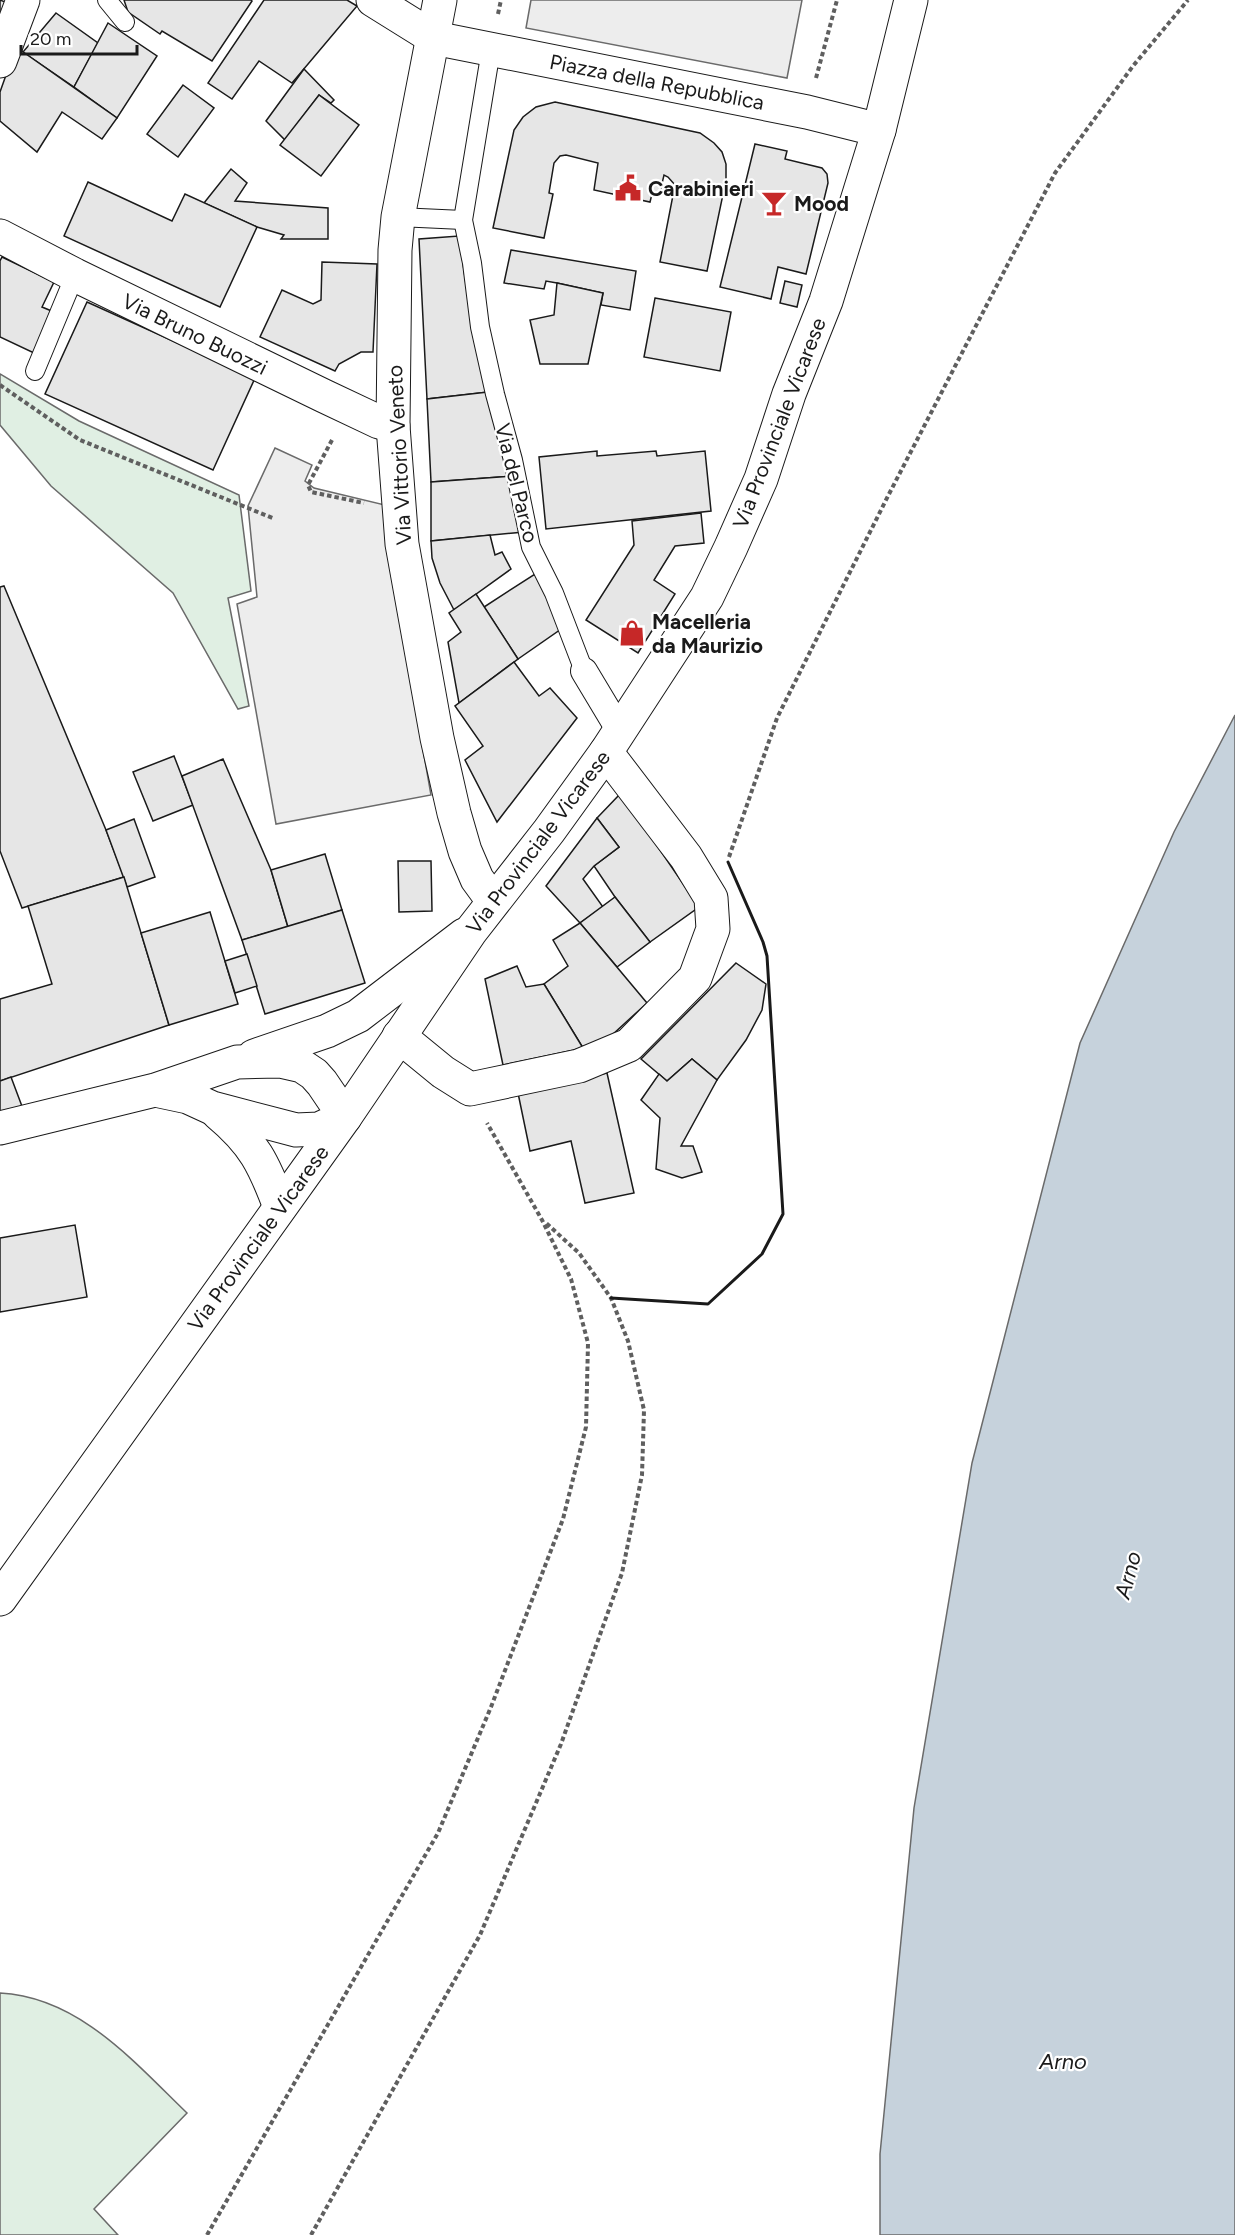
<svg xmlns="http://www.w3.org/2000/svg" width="1235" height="2235" viewBox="0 0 1235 2235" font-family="Figtree,sans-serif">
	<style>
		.green { fill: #e0efe3; stroke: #6a6a6a; stroke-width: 1.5 }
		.parking { fill: #ededed; stroke: #6a6a6a; stroke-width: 1.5 }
		.water { fill: #c6d2dc; stroke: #6a6a6a; stroke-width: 1.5 }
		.building { fill: #e6e6e6; stroke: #1a1a1a; stroke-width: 1.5 }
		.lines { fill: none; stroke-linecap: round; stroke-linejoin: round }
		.service-casing { stroke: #1a1a1a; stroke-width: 20 }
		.pedestrian-casing { stroke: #1a1a1a; stroke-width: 28 }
		.minor-casing { stroke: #1a1a1a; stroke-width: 35 }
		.secondary-casing { stroke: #1a1a1a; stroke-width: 35 }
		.path { stroke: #5f5f5f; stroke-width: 4; stroke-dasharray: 4.5 3; stroke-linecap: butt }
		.service { stroke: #fff; stroke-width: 18 }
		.pedestrian { stroke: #fff; stroke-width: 26 }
		.minor { stroke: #fff; stroke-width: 33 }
		.secondary { stroke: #fff; stroke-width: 33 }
		.wall { stroke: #1a1a1a; stroke-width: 3 }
		.labels { text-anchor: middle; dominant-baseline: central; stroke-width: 4.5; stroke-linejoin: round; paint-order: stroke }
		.street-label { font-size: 21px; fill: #1a1a1a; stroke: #fff }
		.poi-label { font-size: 21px; font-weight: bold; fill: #1a1a1a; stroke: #fff; text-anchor: start }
		.water-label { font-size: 22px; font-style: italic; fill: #1a1a1a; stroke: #fff }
	</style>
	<rect width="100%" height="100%" fill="#fff"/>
	<!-- green -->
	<g class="green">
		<polygon points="0,374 79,421 239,495 251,591 228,598 249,706 238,709 173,593 51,486 0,425"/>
		<path d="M0 1993C79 1997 134 2062 187 2113L94 2209 118 2235H0Z"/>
	</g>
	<!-- parking -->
	<g class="parking">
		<polygon points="531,0 802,0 787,78 526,28"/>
		<polygon points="275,448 312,465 305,481 314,488 385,505 392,573 431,795 276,824 237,604 257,597 248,506"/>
	</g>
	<!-- water -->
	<polygon class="water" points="1235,715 1235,2235 880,2235 880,2154 914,1808 972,1463 1080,1043 1174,832"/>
	<!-- building -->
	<g class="building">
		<polygon points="0,0 10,4 0,22"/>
		<polygon points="124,0 251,0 252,1 212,61 162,31 160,34 128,12"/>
		<polygon points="264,0 347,0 357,6 292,83 259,61 232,99 208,83"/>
		<polygon points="56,13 98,43 74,87 23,52"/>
		<polygon points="108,23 157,56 117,118 74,87"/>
		<polygon points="16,47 117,118 102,139 62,112 37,152 0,121 0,92"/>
		<polygon points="304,69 334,100 331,103 319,95 285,140 266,121"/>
		<polygon points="183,85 214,108 178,157 147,134"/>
		<polygon points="319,95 359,125 321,176 280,145"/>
		<polygon points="555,102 700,133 714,143 722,152 726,164 726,180 707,271 660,262 675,185 668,177 664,175 659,196 652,194 650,202 594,190 598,163 566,155 560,156 554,163 549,193 553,194 544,238 493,228 514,130 523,117 536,107"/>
		<polygon points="755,144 787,151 785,159 822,168 827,174 828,183 806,274 778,267 771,299 720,287"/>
		<polygon points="231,169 247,183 235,201 328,208 328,239 281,239 284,235 257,227 204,203"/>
		<polygon points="88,182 172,221 185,194 257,227 220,307 64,236"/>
		<polygon points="459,236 474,339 488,392 427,399 419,239"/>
		<polygon points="511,250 636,271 630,310 601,305 603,293 557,283 546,281 544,289 504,283"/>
		<polygon points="2,257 54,282 42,307 54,312 34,353 0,337 0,261"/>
		<polygon points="322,262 377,264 373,352 361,352 339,364 335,371 260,337 282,290 313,304 321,300"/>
		<polygon points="785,281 802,285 797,307 780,303"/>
		<polygon points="557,283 603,293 588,364 540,364 530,320 554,315"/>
		<polygon points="655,298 731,312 720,371 644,357"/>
		<polygon points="87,302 255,378 213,470 45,394"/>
		<polygon points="488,392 512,476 431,482 427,399"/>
		<polygon points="597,451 597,456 656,451 657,456 705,451 711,511 546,529 539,457"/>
		<polygon points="512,476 524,532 431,541 431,482"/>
		<polygon points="701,513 704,543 675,546 654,580 675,594 638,653 586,620 634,545 632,521"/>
		<polygon points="490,535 495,555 502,552 511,569 454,610 440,583 432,558 431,541"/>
		<polygon points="535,574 564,627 518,659 484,607"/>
		<polygon points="4,586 106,830 124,877 22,908 0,851 0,587"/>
		<polygon points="476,594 518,659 459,703 448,642 461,632 449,613"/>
		<polygon points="514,662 539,696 550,688 577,718 497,822 465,760 483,746 455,706"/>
		<polygon points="174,756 193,805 153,821 133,772"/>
		<polygon points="223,759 271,870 288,927 242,940 182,776"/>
		<polygon points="621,793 699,907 650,942 615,897 594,866 619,847 597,818"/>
		<polygon points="597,818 619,847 594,866 583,879 603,907 580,923 546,886"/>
		<polygon points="134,819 155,877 127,887 106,830"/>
		<polygon points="325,854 342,910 288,927 271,870"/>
		<polygon points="398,861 431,861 432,911 399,912"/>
		<polygon points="124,877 169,1025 0,1081 0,999 52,984 28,906"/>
		<polygon points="615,897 650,942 617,967 580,923"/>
		<polygon points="342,910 365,983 265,1014 242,940"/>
		<polygon points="210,912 238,1004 169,1025 141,933"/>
		<polygon points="580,923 647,1003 612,1035 583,1048 544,984 568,966 553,940"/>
		<polygon points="247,954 257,986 235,993 225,961"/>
		<polygon points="736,963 766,984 762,1010 746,1040 717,1080 692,1059 667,1081 641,1059"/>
		<polygon points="517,966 526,987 544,984 583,1048 503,1065 485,979"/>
		<polygon points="692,1059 717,1080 681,1146 693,1146 702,1172 682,1178 656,1169 660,1118 641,1100 659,1074 667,1081"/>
		<polygon points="607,1073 634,1193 585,1203 571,1141 530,1151 518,1093"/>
		<polygon points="11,1077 23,1109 0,1114 0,1081"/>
		<polygon points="75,1225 87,1297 0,1312 0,1238"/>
	</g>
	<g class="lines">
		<!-- service casing -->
		<g class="service-casing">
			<g id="service">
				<polyline points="107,0 125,22"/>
				<polyline points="491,50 463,220 472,263 480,327 495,394 513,460 531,547 554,593 584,671"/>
				<polyline points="398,217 463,220"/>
				<polyline points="35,371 75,275"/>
			</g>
		</g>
		<!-- pedestrian casing -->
		<g class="pedestrian-casing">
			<polyline id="pedestrian" points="584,671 620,731"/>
		</g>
		<!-- minor casing -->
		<g class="minor-casing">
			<g id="minor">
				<polyline points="373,0 434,38 807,112 879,130"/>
				<polyline points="440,0 398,217 395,250 393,426 402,544 437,738 454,813 465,851 477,879 493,901"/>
				<polyline points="0,61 23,0"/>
				<polyline points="0,236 75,275 324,396 379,422 393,426"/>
				<polyline points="399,1036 443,1072 470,1089 579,1066 629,1045 695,978 713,929 711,898 686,857 606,752"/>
				<polyline points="254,1056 327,1031 358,1016 464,935"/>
				<path d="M218 1113C254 1143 264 1164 280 1207"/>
				<polyline points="0,1128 155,1090 237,1062 280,1061 302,1066 314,1074 322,1083 345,1117 319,1129 296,1130 212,1108 188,1097 155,1090"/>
			</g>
		</g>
		<!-- secondary casing -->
		<g class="secondary-casing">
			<polyline id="secondary" points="0,1599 345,1117 471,931 549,831 606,752 707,597 731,547 761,479 789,394 826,301 879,130 911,0"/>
		</g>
		<!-- path -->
		<g class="path">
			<polyline points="498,14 501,0"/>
			<polyline points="816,78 837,0"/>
			<polyline points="0,385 80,440 275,519"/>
			<polyline points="332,440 308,485 311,492 364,503"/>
			<polyline points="729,857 777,718 888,496 1055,173 1133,66 1188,0"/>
			<polyline points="207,2235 438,1833 491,1707 563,1519 586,1427 588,1343 571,1279 542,1220 487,1123"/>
			<polyline points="311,2235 480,1935 561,1744 622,1573 642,1475 644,1410 628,1341 611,1298 579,1253 546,1223"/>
		</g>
		<!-- service -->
		<use href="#service" class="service"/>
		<!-- pedestrian -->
		<use href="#pedestrian" class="pedestrian"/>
		<!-- minor -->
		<use href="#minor" class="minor"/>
		<!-- secondary -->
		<use href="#secondary" class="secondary"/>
		<!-- wall -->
		<polyline class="wall" points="611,1298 708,1304 762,1254 783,1214 767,956 763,942 728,862"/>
	</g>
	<!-- icons -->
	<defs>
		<g id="civic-bare" transform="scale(2.07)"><path d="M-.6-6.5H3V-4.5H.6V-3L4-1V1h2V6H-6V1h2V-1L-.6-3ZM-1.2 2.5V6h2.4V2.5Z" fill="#c62828" stroke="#fff" stroke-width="2.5" paint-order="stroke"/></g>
		<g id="bar-bare" transform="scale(2.07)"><path d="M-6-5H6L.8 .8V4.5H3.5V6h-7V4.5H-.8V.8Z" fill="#c62828" stroke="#fff" stroke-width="2.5" paint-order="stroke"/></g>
		<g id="shop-bare" transform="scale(2.07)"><path d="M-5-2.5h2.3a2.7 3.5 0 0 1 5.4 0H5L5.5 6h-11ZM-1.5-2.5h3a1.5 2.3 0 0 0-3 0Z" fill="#c62828" stroke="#fff" stroke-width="2.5" paint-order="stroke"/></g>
	</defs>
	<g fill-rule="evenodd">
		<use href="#civic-bare" x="628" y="188"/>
		<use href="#bar-bare" x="774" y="203"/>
		<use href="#shop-bare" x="632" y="633"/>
	</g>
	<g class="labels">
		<!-- street labels -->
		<g class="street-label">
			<text transform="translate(657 82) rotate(11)">Piazza della Repubblica</text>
			<text transform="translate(195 334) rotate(26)">Via Bruno Buozzi</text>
			<text transform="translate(779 423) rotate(-69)">Via Provinciale Vicarese</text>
			<text transform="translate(399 455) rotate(-93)">Via Vittorio Veneto</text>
			<text transform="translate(517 483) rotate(76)">Via del Parco</text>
			<text transform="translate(538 842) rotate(-53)">Via Provinciale Vicarese</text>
			<text transform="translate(258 1238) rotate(-54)">Via Provinciale Vicarese</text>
		</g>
		<!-- poi labels -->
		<g class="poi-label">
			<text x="648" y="188">Carabinieri</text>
			<text x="794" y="203">Mood</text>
			<text x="652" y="621">Macelleria<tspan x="652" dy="24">da Maurizio</tspan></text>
		</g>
		<!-- water labels -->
		<g class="water-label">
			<text transform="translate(1128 1575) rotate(-75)">Arno</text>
			<text x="1063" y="2061">Arno</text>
		</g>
	</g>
	<!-- scale -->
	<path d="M21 45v9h116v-9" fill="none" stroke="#1a1a1a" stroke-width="3"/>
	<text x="30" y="45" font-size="18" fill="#1a1a1a" stroke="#ffffff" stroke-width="4.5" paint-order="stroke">20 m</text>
</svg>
